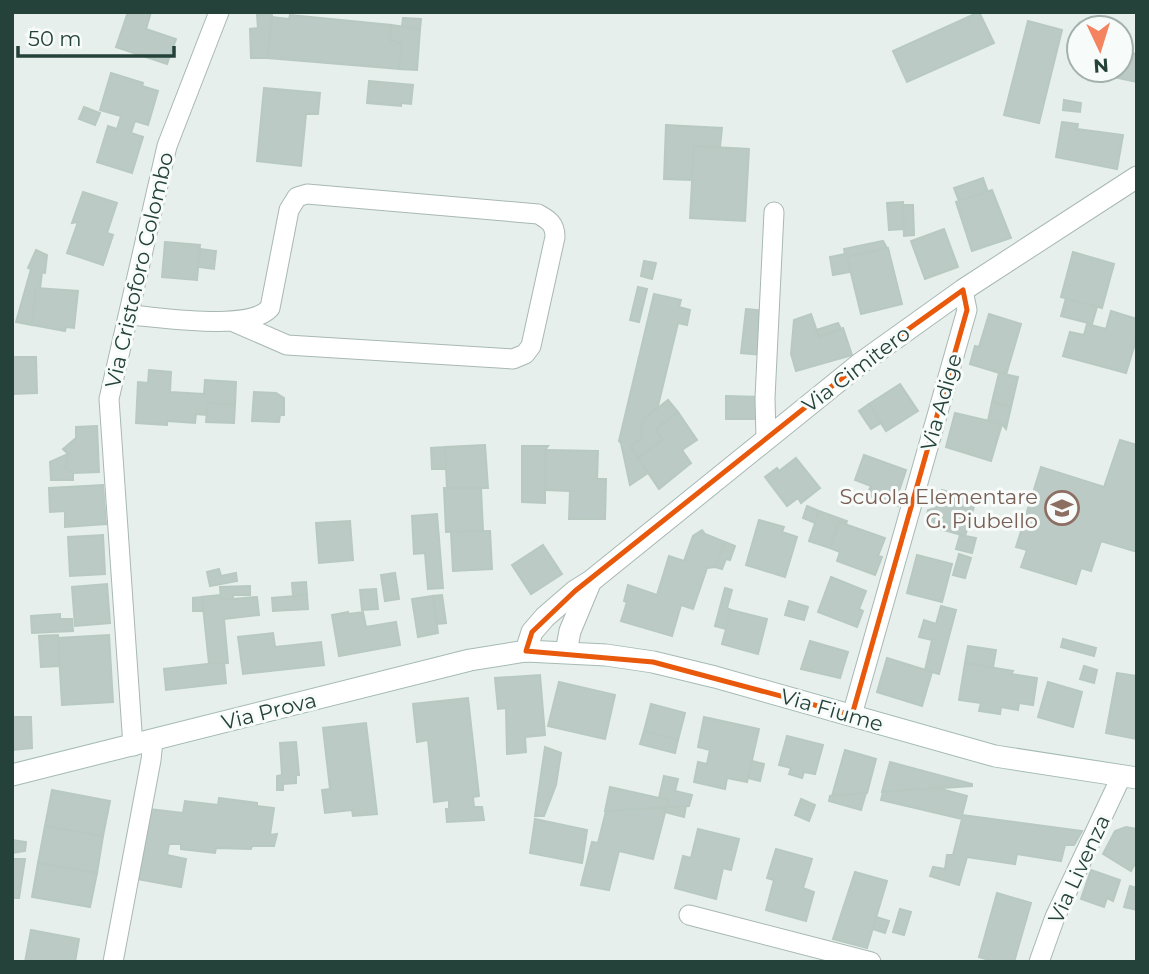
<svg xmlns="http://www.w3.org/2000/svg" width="1149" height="974" viewBox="0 0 1149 974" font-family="Montserrat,sans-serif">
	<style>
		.building { fill: #bbcac4; stroke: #b8c9c2; stroke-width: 2 }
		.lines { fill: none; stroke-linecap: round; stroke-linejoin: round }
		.minor-casing { stroke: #a8b8b2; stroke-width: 21 }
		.tertiary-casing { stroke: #a8b8b2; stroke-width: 23 }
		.secondary-casing { stroke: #a4bbb3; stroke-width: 23 }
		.minor { stroke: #fff; stroke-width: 19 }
		.tertiary { stroke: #fff; stroke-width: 21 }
		.secondary { stroke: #fff; stroke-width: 21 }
		.marked { fill: none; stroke: #e8590c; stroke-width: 5; stroke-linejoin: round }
		.labels { text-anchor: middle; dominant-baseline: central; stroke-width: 6; stroke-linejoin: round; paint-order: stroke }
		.street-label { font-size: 21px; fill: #24423a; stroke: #f7fbf9 }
		.education-label { font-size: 21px; fill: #785e54; stroke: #f7fbf9; text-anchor: end }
	</style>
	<rect width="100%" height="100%" fill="#e6efeb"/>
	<!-- building -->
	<g class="building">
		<polygon points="128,12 151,12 146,29 176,39 167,64 116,47"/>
		<polygon points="979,12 994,43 907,82 893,51"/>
		<polygon points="272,14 268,58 251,58 250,29 258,28 257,15"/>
		<polygon points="290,15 391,25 390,40 402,43 399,69 268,58 272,17 289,19"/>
		<polygon points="403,18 421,19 420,29 402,26"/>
		<polygon points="1028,21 1062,30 1039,123 1004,115"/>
		<polygon points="391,25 420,29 417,70 399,69 402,43 390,40"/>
		<polygon points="1121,51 1137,54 1137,82 1109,76 1110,70 1121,70"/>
		<polygon points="111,73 143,83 142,86 158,91 148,125 135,121 131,133 143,137 132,173 97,162 108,126 117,129 121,116 100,110"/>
		<polygon points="369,81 413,85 411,104 401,103 401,106 367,103"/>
		<polygon points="264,88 320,93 318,114 306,114 301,166 257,161"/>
		<polygon points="1064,100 1081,103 1080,112 1063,110"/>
		<polygon points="84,107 100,113 95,125 79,119"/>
		<polygon points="1062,122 1078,124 1077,129 1123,135 1117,169 1056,157"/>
		<polygon points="666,125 722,128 720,147 694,146 692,180 664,179"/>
		<polygon points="694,146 749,149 745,221 690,218"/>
		<polygon points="983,178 988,192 959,201 954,188"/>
		<polygon points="992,190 1011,238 972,251 956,202"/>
		<polygon points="83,192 117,203 107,233 113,235 103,265 67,253 78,222 72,223"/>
		<polygon points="903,202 904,229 889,230 887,203"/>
		<polygon points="903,205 913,205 914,235 904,236"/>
		<polygon points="944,229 958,267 925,279 911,241"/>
		<polygon points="883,241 888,250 847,257 850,272 833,275 830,257 845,254 844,249"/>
		<polygon points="165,242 200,245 197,280 162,277"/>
		<polygon points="888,248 902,304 861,314 847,257"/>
		<polygon points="200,249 216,251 214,269 198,267"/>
		<polygon points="36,250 47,255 45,273 42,272 40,289 36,288 32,325 16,322 31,269 28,268"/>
		<polygon points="1073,252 1114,264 1102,308 1061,297"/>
		<polygon points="644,261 656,263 652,279 641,276"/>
		<polygon points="638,287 647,289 639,322 630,320"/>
		<polygon points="36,288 78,291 74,328 66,327 65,331 32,325"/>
		<polygon points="654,294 681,300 679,307 690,310 687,325 678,323 658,406 644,419 641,427 642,438 631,447 648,473 630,485 621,443 619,441"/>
		<polygon points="1066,298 1097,307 1092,324 1061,316"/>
		<polygon points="746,309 766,311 762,355 741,353"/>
		<polygon points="1111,311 1137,319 1137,337 1126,373 1063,356 1070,332 1084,335 1087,324 1106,329"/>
		<polygon points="811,314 819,337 843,328 852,355 796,371 791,354 794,320"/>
		<polygon points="989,314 1021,324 1006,375 970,364 975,346 979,347"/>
		<polygon points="838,323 841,329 819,337 816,330"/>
		<polygon points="12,357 36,357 37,393 12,394"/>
		<polygon points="149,370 171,372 170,392 204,394 205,380 236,382 235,405 208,403 206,415 196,414 195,423 167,421 167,425 136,423 138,382 148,383"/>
		<polygon points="999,373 1018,377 1011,407 992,402"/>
		<polygon points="900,384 918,411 886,431 869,404"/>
		<polygon points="254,392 276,393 284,398 284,415 280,415 279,422 252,421"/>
		<polygon points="726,396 761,397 760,419 726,419"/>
		<polygon points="668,400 678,412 656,429 663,440 638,458 631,447 642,438 641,427 644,419"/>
		<polygon points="992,402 1011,407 1006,429 1002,424 988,421"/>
		<polygon points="208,403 235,405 234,423 206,422"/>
		<polygon points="869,404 881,423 871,429 859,411"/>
		<polygon points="678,412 697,440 682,450 691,463 659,489 638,458 663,440 656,429"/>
		<polygon points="955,413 1002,424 991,461 946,447"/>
		<polygon points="97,426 99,472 73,473 65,468 68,454 63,449 76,438 76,427"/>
		<polygon points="1120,440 1137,445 1137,552 1101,541 1091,571 1081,568 1076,584 1021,567 1027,550 1016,547 1041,467 1104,487"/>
		<polygon points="485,445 488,488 447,488 445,447"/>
		<polygon points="522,446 548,446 545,450 545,503 522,502"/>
		<polygon points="445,447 446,469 432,469 431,448"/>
		<polygon points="545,450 598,451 597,479 606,479 605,519 569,519 570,491 545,490"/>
		<polygon points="68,454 65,468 73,473 73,480 51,480 50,462"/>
		<polygon points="864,455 906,470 899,491 903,492 898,506 867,495 871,486 855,480"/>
		<polygon points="796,458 820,488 801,503 798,498 787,506 765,477 777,468 779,471"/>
		<polygon points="103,485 106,524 65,527 65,511 50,512 49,488"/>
		<polygon points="444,488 481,488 483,531 446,532"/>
		<polygon points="942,490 976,500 965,536 929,526 926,521 928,510 936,508"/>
		<polygon points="807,506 819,511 815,523 803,518"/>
		<polygon points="819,511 847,521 846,524 839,522 830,548 809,541"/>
		<polygon points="437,514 443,588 428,589 425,553 414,554 412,516"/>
		<polygon points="759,520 784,527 782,532 797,537 785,577 746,565"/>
		<polygon points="350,521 353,560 319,563 316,523"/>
		<polygon points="839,522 885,538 878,556 882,557 875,575 837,561 840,552 830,548"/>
		<polygon points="702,530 705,534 725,542 715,567 707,568 693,609 681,605 672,636 621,621 627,602 624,601 628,585 657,595 669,556 684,561 693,536"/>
		<polygon points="490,531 492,569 453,571 451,532"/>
		<polygon points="103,535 105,574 70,576 68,537"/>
		<polygon points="960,535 976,538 972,553 956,549"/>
		<polygon points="725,542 735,546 730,560 726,559 722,569 715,567"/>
		<polygon points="543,545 562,574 531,594 512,565"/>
		<polygon points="959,554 971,558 965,578 953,575"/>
		<polygon points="917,555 952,564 942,602 907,593"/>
		<polygon points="219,569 221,576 236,573 237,581 210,586 207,572"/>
		<polygon points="395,573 399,599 385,601 381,575"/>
		<polygon points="831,577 866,591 859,609 863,611 857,627 818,612"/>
		<polygon points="306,582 307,595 293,596 292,583"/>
		<polygon points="107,584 110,623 75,626 72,587"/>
		<polygon points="250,586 250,595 233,595 233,600 221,600 220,587"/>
		<polygon points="725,588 732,590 727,608 731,610 726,629 715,626"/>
		<polygon points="376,589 378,609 362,610 360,590"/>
		<polygon points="220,595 221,600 257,597 259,615 224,619 228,663 209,664 202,597"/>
		<polygon points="307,595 308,609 273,611 272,598"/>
		<polygon points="442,595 446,623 437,624 433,596"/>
		<polygon points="433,596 438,633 418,637 412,599"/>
		<polygon points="202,597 202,611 193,611 193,598"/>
		<polygon points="789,601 808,607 804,620 785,615"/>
		<polygon points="941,606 956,610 939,674 925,670 932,640 919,637 924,620 936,624"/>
		<polygon points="731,610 767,619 758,654 722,644"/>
		<polygon points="348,612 348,614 363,612 366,627 396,622 400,645 339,656 332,615"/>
		<polygon points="60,614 60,619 72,619 73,631 32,633 31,616"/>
		<polygon points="273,633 275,647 321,642 324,665 243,674 238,637"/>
		<polygon points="58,635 60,666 41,667 39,636"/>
		<polygon points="109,635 113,702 62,705 58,638"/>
		<polygon points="1063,639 1096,648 1094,656 1061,647"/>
		<polygon points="810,641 848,652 840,678 801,669"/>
		<polygon points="968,646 996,650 993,667 965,663"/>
		<polygon points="887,658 932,672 922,706 877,692"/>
		<polygon points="224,662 226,683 166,690 164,669"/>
		<polygon points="965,663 1013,671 1011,674 1037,678 1033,705 1019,703 1018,710 1001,707 1000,714 979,711 981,703 959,700"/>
		<polygon points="1084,666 1097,670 1094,683 1080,679"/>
		<polygon points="1117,673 1137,676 1137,739 1106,733"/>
		<polygon points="540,675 545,735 525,737 526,752 507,754 506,708 498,709 495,678"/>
		<polygon points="559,682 615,695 605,739 548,726"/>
		<polygon points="1048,682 1082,692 1073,727 1038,717"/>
		<polygon points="468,698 479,796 473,797 474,807 482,807 484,820 447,822 446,809 449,809 449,800 434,802 428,740 417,742 413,704"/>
		<polygon points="651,704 685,713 678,740 644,731"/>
		<polygon points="13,717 31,717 32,748 13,750"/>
		<polygon points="704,717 759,729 747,782 727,778 725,789 694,782 698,762 707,764 710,750 698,747"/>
		<polygon points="366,723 377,814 353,816 352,810 325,813 322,790 330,789 323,728"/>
		<polygon points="644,731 678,740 675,753 640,744"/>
		<polygon points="787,736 823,745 815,774 804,772 802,778 789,774 791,768 779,765"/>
		<polygon points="296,742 299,775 296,775 296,783 283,784 283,790 277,790 277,776 282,775 280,743"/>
		<polygon points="545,747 561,753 556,785 544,816 535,816"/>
		<polygon points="845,750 876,759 867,793 832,796"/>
		<polygon points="752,761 764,764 760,781 748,778"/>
		<polygon points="890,762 972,784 972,786 882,792"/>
		<polygon points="664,776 678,779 675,791 692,795 689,806 666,807 668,800 659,798"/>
		<polygon points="610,787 668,800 666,807 605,811"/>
		<polygon points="937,788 967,796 962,815 1082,831 1074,845 1065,845 1061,861 1017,854 1015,864 967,857 959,885 930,876 933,867 945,869 947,855 953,855 962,819 881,800 883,792"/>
		<polygon points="52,790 110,801 103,836 45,826"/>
		<polygon points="866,793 861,810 829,801 830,796"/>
		<polygon points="219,798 257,803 257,806 274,808 270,835 277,834 274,846 252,846 251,849 216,848 215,853 181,849 181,844 169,844 167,855 186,859 181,887 137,879 150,809 183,813 185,801 218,805"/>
		<polygon points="801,799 815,805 809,821 795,815"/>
		<polygon points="686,806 684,817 665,812 666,807"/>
		<polygon points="659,808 666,809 653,859 619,851 609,890 581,885 592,842 598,843 606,811"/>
		<polygon points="535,819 587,830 582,863 530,853"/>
		<polygon points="45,826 103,836 97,873 38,863"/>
		<polygon points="1126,827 1137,829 1137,860 1131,871 1103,854 1115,831"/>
		<polygon points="698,829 739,839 731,870 723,868 716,899 675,888 683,856 691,858"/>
		<polygon points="12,840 26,842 25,851 12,853"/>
		<polygon points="776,849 812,859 803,888 814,892 806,921 766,910 774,880 767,878"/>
		<polygon points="12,859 25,859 19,898 12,898"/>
		<polygon points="38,863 97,873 90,907 32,897"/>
		<polygon points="1091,870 1120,880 1113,901 1107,898 1104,907 1081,899"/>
		<polygon points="855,872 887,881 867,948 833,939"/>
		<polygon points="1130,886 1137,888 1137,910 1124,907"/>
		<polygon points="997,893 1031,903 1014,962 996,962 979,957"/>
		<polygon points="900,909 911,912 904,935 893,932"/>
		<polygon points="876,917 889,921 885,933 873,929"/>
		<polygon points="31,930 79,939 75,962 25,962"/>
	</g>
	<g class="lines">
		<!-- minor casing -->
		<g class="minor-casing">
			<g id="minor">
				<path d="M129 315C161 317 249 332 270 308L289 210 297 197 307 194 538 214C549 220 555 224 555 237L531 346 525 354 513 359 287 345 234 322"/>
				<polyline points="766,438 765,398 774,212"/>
				<polyline points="852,715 967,310 963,290"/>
				<polyline points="133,746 109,399 167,146 219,12"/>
				<polyline points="689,915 871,962"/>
				<polyline points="113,962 151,760 153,741"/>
				<polyline points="1039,962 1055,917 1121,777"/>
			</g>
		</g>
		<!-- tertiary casing -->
		<g class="tertiary-casing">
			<g id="tertiary">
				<polyline points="526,651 532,632 545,617 575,591 591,581 861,363 963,290 1137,177"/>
				<polyline points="566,652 570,631 590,583"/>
			</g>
		</g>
		<!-- secondary casing -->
		<g class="secondary-casing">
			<polyline id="secondary" points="12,775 470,660 526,651 606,655 653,662 715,677 995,756 1137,778"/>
		</g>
		<!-- minor -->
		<use href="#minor" class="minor"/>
		<!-- tertiary -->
		<use href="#tertiary" class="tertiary"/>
		<!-- secondary -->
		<use href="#secondary" class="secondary"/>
	</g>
	<!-- marked area -->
	<path class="marked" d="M963 290 967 310 852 715 653 662 526 651 532 632 575 591 861 363Z"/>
	<!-- icons -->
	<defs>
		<g id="school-ring" transform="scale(1.75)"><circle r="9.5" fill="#f7fbf9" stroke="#8d6e63" stroke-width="1.5"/><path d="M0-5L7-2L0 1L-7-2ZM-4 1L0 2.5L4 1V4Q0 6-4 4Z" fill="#8d6e63"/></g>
	</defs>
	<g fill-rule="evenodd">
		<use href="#school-ring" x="1062" y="508"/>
	</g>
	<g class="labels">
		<!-- street labels -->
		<g class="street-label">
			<text transform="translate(139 270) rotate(-77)">Via Cristoforo Colombo</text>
			<text transform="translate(856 369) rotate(-37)">Via Cimitero</text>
			<text transform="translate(941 402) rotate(-74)">Via Adige</text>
			<text transform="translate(832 710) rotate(16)">Via Fiume</text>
			<text transform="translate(269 711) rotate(-14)">Via Prova</text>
			<text transform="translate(1079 869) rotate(-65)">Via Livenza</text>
		</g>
		<!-- education labels -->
		<g class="education-label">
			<text x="1038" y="496">Scuola Elementare<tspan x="1038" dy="24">G. Piubello</tspan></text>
		</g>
	</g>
	<!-- border -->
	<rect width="1149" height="974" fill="none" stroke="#24423a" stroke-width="28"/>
	<!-- north arrow -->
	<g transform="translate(1100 49) rotate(176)"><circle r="33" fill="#f7fbf9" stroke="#a3b1ad" stroke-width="2"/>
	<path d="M0-5L12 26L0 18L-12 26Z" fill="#f4845f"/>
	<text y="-10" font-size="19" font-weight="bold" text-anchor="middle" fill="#24423a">N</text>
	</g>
	<!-- scale -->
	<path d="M18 46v10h156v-10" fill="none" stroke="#24423a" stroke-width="3.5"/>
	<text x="28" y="46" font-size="21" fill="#24423a" stroke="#f7fbf9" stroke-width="5" paint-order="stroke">50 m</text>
</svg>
